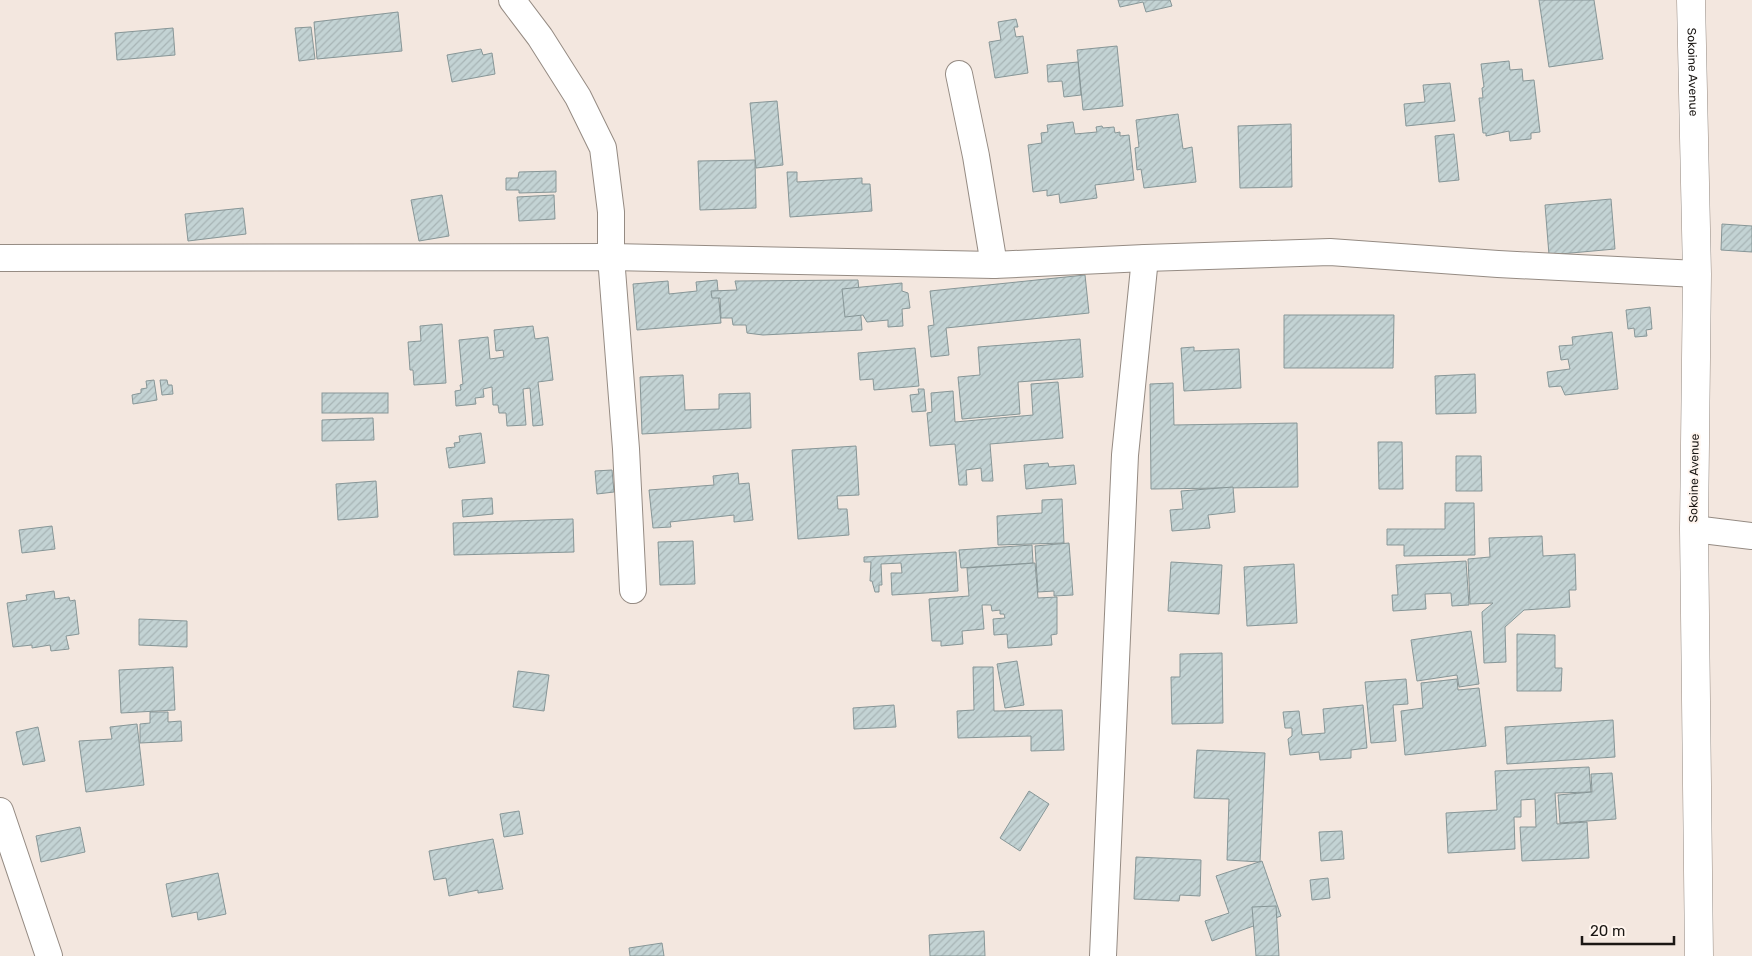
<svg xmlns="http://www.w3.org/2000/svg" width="1752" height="956" viewBox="0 0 1752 956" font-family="Rubik,sans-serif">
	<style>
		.building { fill: url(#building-hatch); stroke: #879697 }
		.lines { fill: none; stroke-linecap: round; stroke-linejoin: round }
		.street-casing { stroke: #958b83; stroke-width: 28 }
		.secondary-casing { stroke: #958b83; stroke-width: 29 }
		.street { stroke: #fff; stroke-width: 26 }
		.secondary { stroke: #fff; stroke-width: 28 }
		.labels { text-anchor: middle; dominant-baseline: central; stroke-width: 4; stroke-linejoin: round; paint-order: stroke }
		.street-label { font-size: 12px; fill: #1b1714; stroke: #fff5ee }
	</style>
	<defs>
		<pattern id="building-hatch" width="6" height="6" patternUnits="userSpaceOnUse" patternTransform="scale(1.25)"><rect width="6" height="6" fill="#c3d3d4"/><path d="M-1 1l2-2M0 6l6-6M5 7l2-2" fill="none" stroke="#a7b4b5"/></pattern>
	</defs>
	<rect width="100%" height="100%" fill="#f3e7df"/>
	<!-- building -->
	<g class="building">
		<polygon points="1118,0 1170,0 1172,6 1146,12 1143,2 1120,7"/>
		<polygon points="1539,0 1594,0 1603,59 1549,67"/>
		<polygon points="398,12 402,51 317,59 314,22"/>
		<polygon points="1016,19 1018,27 1014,27 1016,37 1023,36 1028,73 995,78 989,42 1001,40 998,22"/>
		<polygon points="311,27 315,59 299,61 295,28"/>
		<polygon points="173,28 175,55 117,60 115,33"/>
		<polygon points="1117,46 1123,106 1083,110 1077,50"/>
		<polygon points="481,49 483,55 492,53 495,74 452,82 447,55"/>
		<polygon points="1509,61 1510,70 1522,69 1523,81 1534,80 1540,132 1531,133 1531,139 1510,141 1509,131 1486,136 1486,133 1483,133 1479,98 1483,98 1482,88 1484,87 1481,64"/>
		<polygon points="1078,62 1081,95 1064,97 1062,81 1048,82 1047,65"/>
		<polygon points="1450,83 1455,121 1406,126 1404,104 1425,102 1423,85"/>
		<polygon points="777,101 783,165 756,168 750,103"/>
		<polygon points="1178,114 1183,149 1192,147 1196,182 1144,188 1141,169 1137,170 1135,148 1139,147 1136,120"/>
		<polygon points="1073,122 1075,134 1097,132 1096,127 1102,126 1103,128 1114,127 1115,133 1120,132 1120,136 1129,135 1134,180 1095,185 1097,198 1060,203 1059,194 1047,196 1047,190 1033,192 1028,145 1042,143 1041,133 1048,132 1047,125"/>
		<polygon points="1291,124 1292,187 1240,188 1238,126"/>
		<polygon points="1454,134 1459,180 1439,182 1435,136"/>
		<polygon points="755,160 756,208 700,210 698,161"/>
		<polygon points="556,171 556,192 519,193 519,190 506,190 506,178 518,178 519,172"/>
		<polygon points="787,172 797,172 797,182 862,178 862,184 870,184 872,211 790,217"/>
		<polygon points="442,195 449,236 419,241 411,200"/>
		<polygon points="554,195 555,219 519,221 517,197"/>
		<polygon points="1611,199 1615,249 1549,255 1545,205"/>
		<polygon points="243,208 246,234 188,241 185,214"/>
		<polygon points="1722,224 1752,226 1752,252 1721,250"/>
		<polygon points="1085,275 1089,313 946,328 949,355 931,357 928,326 934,325 930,291"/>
		<polygon points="717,280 721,323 637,330 633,284 668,281 669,294 697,291 696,282"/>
		<polygon points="858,280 862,330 763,335 747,333 746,325 733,325 732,318 721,318 720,298 712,298 711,291 737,290 735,281"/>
		<polygon points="902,283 902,291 908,293 910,308 902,309 903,326 888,327 888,320 867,322 863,315 845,317 842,289"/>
		<polygon points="1650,307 1652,329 1646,330 1647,336 1635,337 1634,328 1628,329 1626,310"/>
		<polygon points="1284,315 1394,315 1393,368 1284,368"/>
		<polygon points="442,324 446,383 414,385 413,370 410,370 408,342 421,341 420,326"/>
		<polygon points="533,326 535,339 548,337 553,380 538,382 543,425 533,426 530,388 523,389 526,425 507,426 506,413 499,413 498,405 493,405 492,387 483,389 484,397 475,398 476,404 456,406 455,391 461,390 460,385 463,384 459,340 488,337 490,359 504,357 503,350 496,351 494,330"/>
		<polygon points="1612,332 1618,389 1565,395 1561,386 1549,387 1547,372 1570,369 1568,359 1561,360 1559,346 1573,345 1572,337"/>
		<polygon points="1080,339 1083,377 1018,382 1020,414 962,419 958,377 980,375 978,347"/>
		<polygon points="1194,347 1194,351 1239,349 1241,388 1184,391 1181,348"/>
		<polygon points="915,348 919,386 874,390 873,379 860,380 858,353"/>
		<polygon points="1475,374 1476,413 1436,414 1435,376"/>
		<polygon points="683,375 685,410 719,409 719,394 750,393 751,428 642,434 640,377"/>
		<polygon points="154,380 157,400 133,404 132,395 141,393 141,389 147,388 146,381"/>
		<polygon points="160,380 167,380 168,385 172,385 173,394 162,395"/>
		<polygon points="1058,382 1063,438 990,444 993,481 982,481 981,468 966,470 967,485 959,485 955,444 930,446 927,413 932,412 931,393 953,391 955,422 1033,415 1031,384"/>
		<polygon points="1173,383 1174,425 1297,423 1298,487 1151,489 1150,384"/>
		<polygon points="918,389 924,389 926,411 912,412 910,395 919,394"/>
		<rect x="322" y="393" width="66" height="20"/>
		<polygon points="373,418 374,440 322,441 322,420"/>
		<polygon points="481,433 485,463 449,468 446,448 455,447 454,443 460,442 459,436"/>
		<polygon points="1378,442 1402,442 1403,489 1379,489"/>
		<polygon points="856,446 859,495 837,496 838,509 847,509 849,535 798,539 792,450"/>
		<polygon points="1456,456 1481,456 1482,491 1456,491"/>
		<polygon points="1048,463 1049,467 1074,465 1076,484 1026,489 1024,465"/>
		<polygon points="612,470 614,492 597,494 595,471"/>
		<polygon points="738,473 739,484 749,483 753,520 734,522 734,515 670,522 671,527 653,528 649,490 714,485 713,476"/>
		<polygon points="376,481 378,517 338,520 336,484"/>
		<polygon points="1233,487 1235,512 1208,515 1210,528 1172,531 1170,510 1183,509 1181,491"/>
		<polygon points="492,498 493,514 463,517 462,500"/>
		<polygon points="1062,499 1064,543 998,545 997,516 1042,513 1042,500"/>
		<polygon points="1445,503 1474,503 1475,555 1404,556 1404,545 1387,545 1387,529 1445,529"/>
		<polygon points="573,519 574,552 454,555 453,523"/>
		<polygon points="52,526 55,549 22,553 19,530"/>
		<polygon points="1542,536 1543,556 1575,554 1576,590 1569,590 1570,607 1524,610 1505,627 1506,662 1484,663 1482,612 1493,603 1470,604 1468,559 1490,557 1489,538"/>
		<polygon points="693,541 695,584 660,585 658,542"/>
		<polygon points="1069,543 1073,595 1054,596 1054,591 1038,592 1035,546"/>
		<polygon points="1032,545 1033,563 961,568 959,550"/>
		<polygon points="956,552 958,591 892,595 891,573 902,573 901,563 881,564 882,585 879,585 879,592 875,592 872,581 870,581 871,562 864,562 864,557"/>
		<polygon points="1466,561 1469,605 1452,606 1451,593 1425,594 1426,609 1393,611 1392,595 1398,595 1396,565"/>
		<polygon points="1171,562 1222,565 1219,614 1168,611"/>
		<polygon points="1035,563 1038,598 1057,597 1057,634 1051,635 1052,645 1008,648 1007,634 994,635 993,619 1005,618 1004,614 1000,614 1000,610 992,611 991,605 982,605 984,629 962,631 963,644 941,646 941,641 932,641 929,599 969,596 967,568"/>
		<polygon points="1294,564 1297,623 1247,626 1244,567"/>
		<polygon points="54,591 55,599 69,597 70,601 75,600 79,634 66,636 69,649 51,651 50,645 32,648 32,645 13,647 7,603 27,600 26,595"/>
		<polygon points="139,619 187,621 187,647 139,645"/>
		<polygon points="1471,631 1479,684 1459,687 1457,675 1417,681 1411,640"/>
		<polygon points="1517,634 1555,635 1555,668 1562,668 1561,691 1517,691"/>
		<polygon points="1222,653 1223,723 1172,724 1171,677 1180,677 1180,654"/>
		<polygon points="1017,661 1024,705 1005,708 997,664"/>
		<polygon points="173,667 175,710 121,713 119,670"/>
		<polygon points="973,667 993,667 994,711 1062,710 1064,750 1031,751 1031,736 958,738 957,711 974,710"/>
		<polygon points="518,671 549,675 544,711 513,707"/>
		<polygon points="1406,679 1408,704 1393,705 1396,741 1371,743 1365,682"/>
		<polygon points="1457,679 1458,690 1479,688 1486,746 1405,755 1401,711 1423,708 1421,683"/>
		<polygon points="894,705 896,727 854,729 853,708"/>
		<polygon points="1363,705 1367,748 1351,750 1351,758 1320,760 1319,752 1290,755 1288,739 1292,736 1292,728 1285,728 1283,712 1299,711 1302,735 1325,733 1323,709"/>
		<polygon points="150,712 168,712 168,722 181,721 182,741 140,743 140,724 150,723"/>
		<polygon points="1613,720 1615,757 1507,764 1505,727"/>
		<polygon points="137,724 144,785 86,792 79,741 112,739 110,727"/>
		<polygon points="38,727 45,761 23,765 16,732"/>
		<polygon points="1197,750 1265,753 1260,862 1227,860 1229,799 1194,798"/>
		<polygon points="1589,767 1591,792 1555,793 1557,824 1587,822 1589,858 1522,861 1520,827 1536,827 1535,799 1521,800 1521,817 1514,817 1515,849 1448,853 1446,813 1497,810 1495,771"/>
		<polygon points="1612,773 1616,819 1560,823 1558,795 1592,792 1591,774"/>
		<polygon points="1029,791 1049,804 1020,851 1000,838"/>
		<polygon points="519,811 523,834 504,837 500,814"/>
		<polygon points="80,827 85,852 41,862 36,836"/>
		<polygon points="1342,831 1344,859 1321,861 1319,832"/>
		<polygon points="493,839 503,889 478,893 478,890 449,896 446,878 434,880 429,851"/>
		<polygon points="1136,857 1201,860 1200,896 1180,895 1179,901 1134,899"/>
		<polygon points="1262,861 1281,916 1212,941 1205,921 1229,913 1216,876"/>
		<polygon points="218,873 226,914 198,920 197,912 172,917 166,884"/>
		<polygon points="1328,878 1330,898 1312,900 1310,880"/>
		<polygon points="1276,906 1279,956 1256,956 1252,907"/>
		<polygon points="984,931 985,956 930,956 929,935"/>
		<polygon points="662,943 664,956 630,956 629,948"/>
	</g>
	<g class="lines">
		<!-- street casing -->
		<g class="street-casing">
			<g id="street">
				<polyline points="512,0 540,37 578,97 603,148 611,212 611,257 626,449 633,590"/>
				<polyline points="959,74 976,156 994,265"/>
				<polyline points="0,258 611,257 994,265 1145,258 1330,252 1498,264 1697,274"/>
				<polyline points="1694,529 1752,536"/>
				<polyline points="0,811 49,956"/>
				<polyline points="1103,956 1125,455 1145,258"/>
			</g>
		</g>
		<!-- secondary casing -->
		<g class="secondary-casing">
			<g id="secondary">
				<path id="s1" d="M1691 0 1697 274 1694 529 1699 956"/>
			</g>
		</g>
		<!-- street -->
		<use href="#street" class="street"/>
		<!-- secondary -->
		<use href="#secondary" class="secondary"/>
	</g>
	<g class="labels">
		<!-- street labels -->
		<g class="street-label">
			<text stroke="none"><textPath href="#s1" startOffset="72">Sokoine Avenue</textPath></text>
			<text transform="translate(1694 478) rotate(-89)">Sokoine Avenue</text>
		</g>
	</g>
	<!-- scale -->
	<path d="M1582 936v8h92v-8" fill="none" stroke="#1b1714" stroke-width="2.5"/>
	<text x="1590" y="936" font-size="15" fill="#1b1714" stroke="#fff5ee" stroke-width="4" paint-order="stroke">20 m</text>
</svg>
